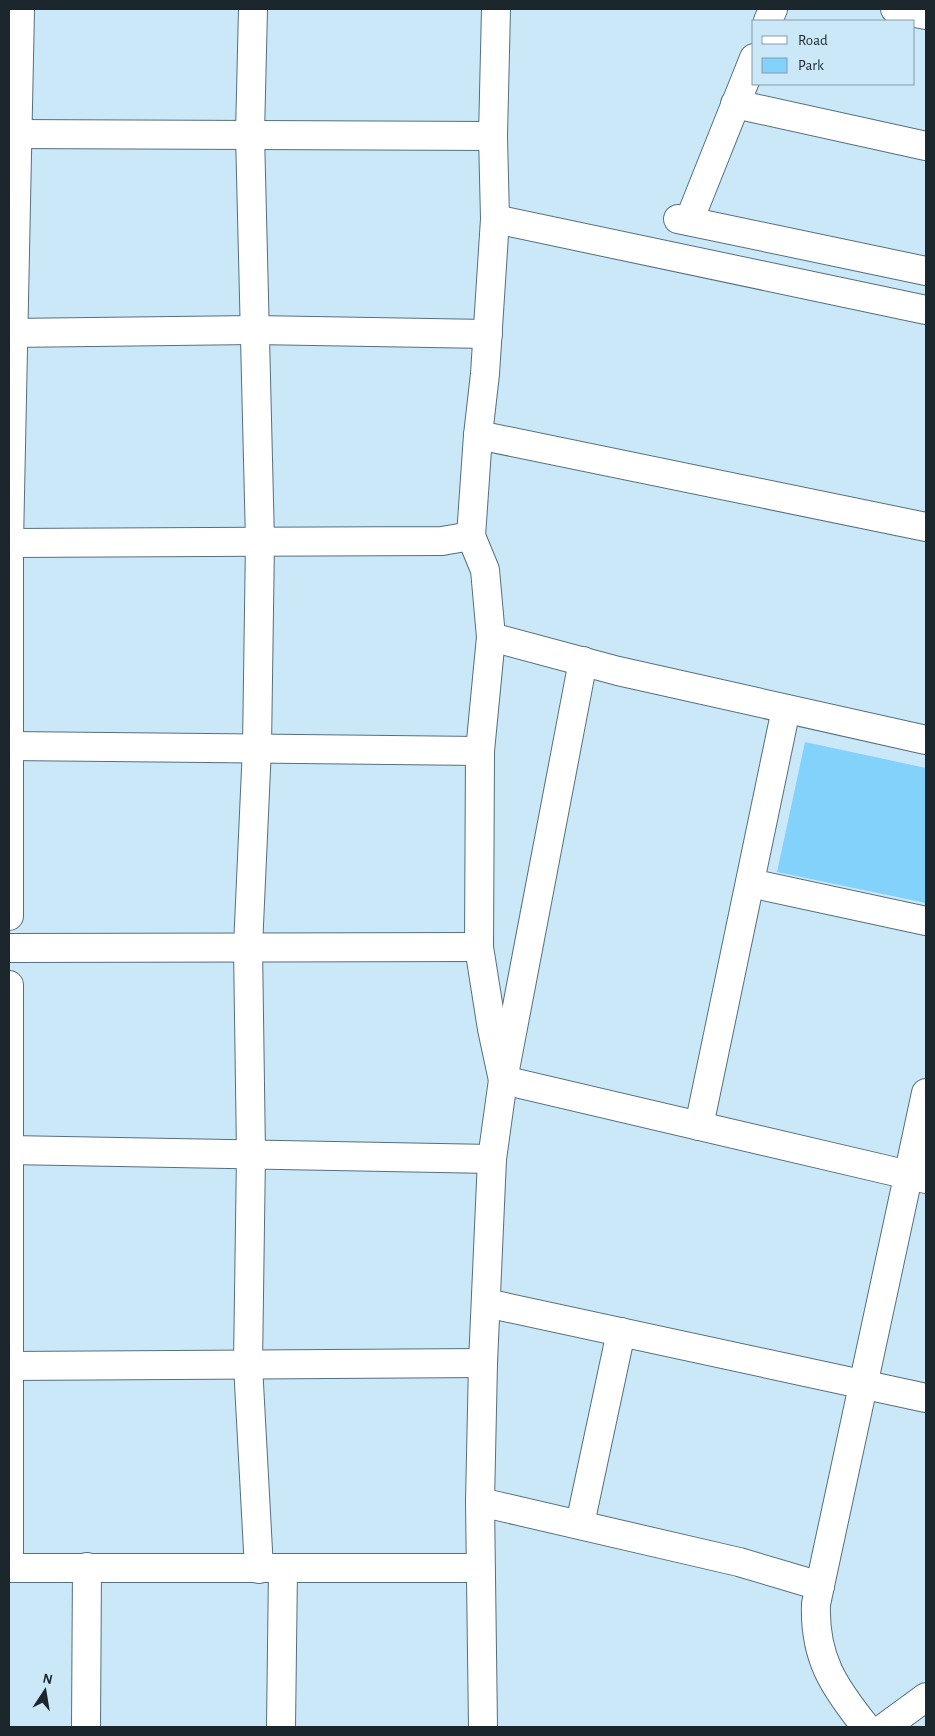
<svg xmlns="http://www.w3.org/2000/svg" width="935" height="1736" viewBox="0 0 935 1736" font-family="'Alegreya Sans',sans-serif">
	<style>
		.green { fill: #83d2fb }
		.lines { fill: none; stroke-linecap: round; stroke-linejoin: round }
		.street-casing { stroke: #556f7e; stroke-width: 30 }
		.highway-casing { stroke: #556f7e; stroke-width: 30 }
		.street { stroke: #fff; stroke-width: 28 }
		.highway { stroke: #fff; stroke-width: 28 }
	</style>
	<rect width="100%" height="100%" fill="#cae8f8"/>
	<!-- green -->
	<polygon class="green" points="805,742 926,768 926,903 777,872"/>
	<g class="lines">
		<!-- street casing -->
		<g class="street-casing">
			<g id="street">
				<polyline points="253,9 250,134 260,541 257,747 248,947 251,1154 248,1365 259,1569"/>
				<polyline points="496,9 493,136 495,219 485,374 478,435 471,536 485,570 491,637 480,751 479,947 492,1029 503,1080 926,1179"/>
				<polyline points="895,9 926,15"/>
				<polyline points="768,21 773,9"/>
				<polyline points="735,104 926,146"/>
				<polyline points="9,134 493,136"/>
				<polyline points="495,219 926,310"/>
				<polyline points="678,219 926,271"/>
				<polyline points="689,221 754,58"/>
				<polyline points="9,333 255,330 488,334"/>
				<polyline points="478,435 926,527"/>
				<polyline points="9,543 442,541 471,536"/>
				<polyline points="491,637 618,671 926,740"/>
				<polyline points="9,746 480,751"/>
				<polyline points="750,883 926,921"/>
				<polyline points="9,916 9,543 20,9"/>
				<polyline points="9,948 479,947"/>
				<polyline points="9,985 9,1568 480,1568"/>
				<polyline points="699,1126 786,709"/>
				<polyline points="9,1150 492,1159"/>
				<polyline points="486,1303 926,1398"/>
				<polyline points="9,1366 483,1363"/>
				<polyline points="480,1502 739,1562 820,1586"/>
				<polyline points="580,1524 621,1332"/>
				<polyline points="86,1727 87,1567"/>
				<polyline points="281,1727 283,1569"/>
				<polyline points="483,1727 480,1502 483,1363 492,1159 503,1080 583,661"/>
				<path d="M866 1727C834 1687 814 1658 816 1604L926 1093"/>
			</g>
		</g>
		<!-- highway casing -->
		<g class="highway-casing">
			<polyline id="highway" points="885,1727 926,1697"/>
		</g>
		<!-- street -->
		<use href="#street" class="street"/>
		<!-- highway -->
		<use href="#highway" class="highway"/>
	</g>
	<!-- border -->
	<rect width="935" height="1736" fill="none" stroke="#1c272d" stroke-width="20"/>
	<!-- legend -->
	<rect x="752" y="20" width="162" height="65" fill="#cae8f8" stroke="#849ba7"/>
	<rect x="762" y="36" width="25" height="8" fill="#ffffff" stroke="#849ba7"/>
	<text x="798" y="45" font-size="15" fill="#1c272d">Road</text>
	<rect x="762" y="58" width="25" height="15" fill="#83d2fb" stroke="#849ba7"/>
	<text x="798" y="70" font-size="15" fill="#1c272d">Park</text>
	<!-- north arrow -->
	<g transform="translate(45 1691) rotate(12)" stroke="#cae8f8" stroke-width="4" paint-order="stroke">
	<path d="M0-4L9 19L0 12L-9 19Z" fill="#1c272d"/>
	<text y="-8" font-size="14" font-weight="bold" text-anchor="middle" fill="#1c272d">N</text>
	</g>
</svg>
